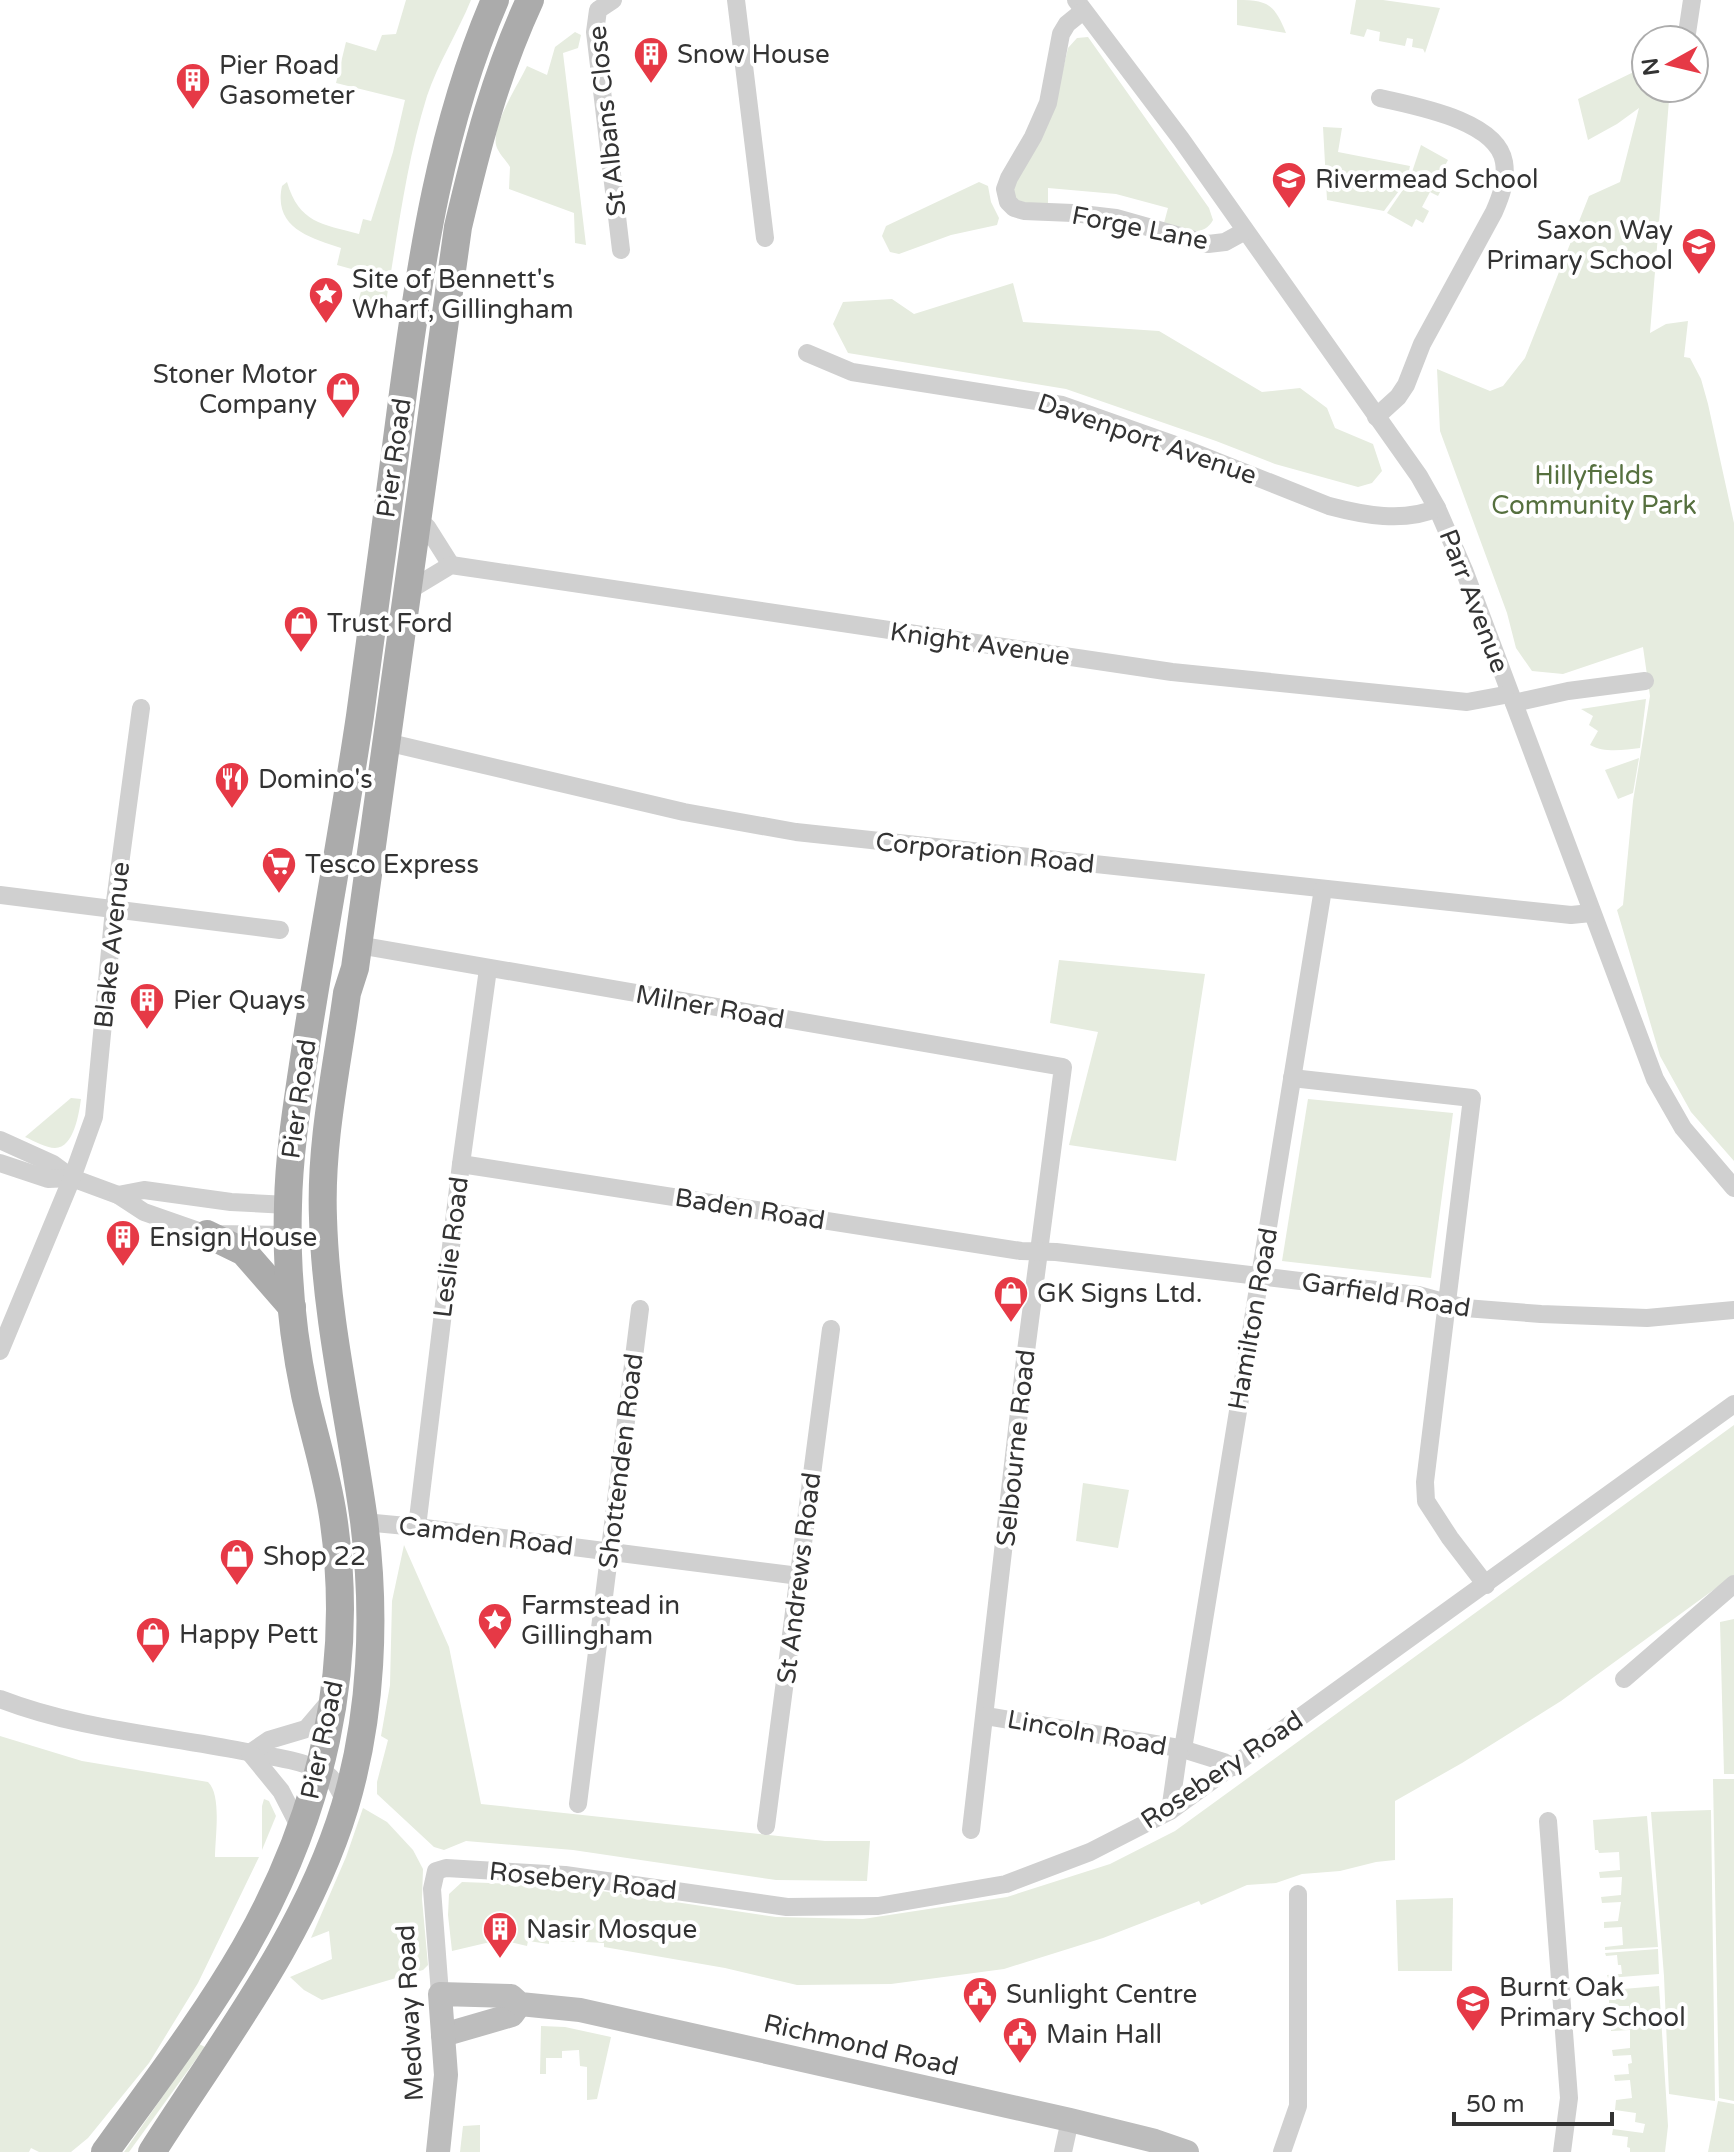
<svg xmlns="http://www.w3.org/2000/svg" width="1734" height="2152" viewBox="0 0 1734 2152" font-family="'Varela Round',sans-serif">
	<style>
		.green { fill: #e6ecdf }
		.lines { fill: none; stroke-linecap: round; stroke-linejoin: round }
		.street { stroke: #d0d0d0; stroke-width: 18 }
		.secondary { stroke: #bdbdbd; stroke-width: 24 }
		.primary { stroke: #ababab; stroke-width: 28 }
		.labels { text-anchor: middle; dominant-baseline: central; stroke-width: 8; stroke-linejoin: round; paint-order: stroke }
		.poi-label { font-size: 26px; fill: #333; stroke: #fff; text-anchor: start }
		.street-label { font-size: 26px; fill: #333; stroke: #fff }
		.park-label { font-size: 26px; fill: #56703f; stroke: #fff }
	</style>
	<rect width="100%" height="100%" fill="#fff"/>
	<!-- green -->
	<g class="green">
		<path d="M406 0H471C458 32 438 63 427 96 406 163 398 233 386 302L364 316 354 317 366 273 337 265 341 248C310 238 273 228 282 186L287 182C299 223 322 224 359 234L363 219 371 221 393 152 405 100 336 83 346 42 376 51 382 35 396 34Z"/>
		<path d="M1237 0C1268 0 1274 4 1286 33L1237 25Z"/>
		<polygon points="1356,0 1383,0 1440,8 1425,53 1423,49 1412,47 1413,39 1407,38 1405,46 1379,41 1380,32 1367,29 1364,37 1350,34"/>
		<path d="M575 32 581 35 578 48 563 53 586 245 575 243 574 213 509 189 510 167C506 160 498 153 496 145 492 124 518 85 527 66L547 75 555 47Z"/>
		<path d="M1088 37 1209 208 1213 220C1202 240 1181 228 1164 223L1168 208 1116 194 1048 188V204H1026L1016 200 1012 187 1055 103 1068 48 1077 38Z"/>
		<polygon points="1646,66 1646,88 1670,88 1650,333 1666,324 1688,321 1684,357 1690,358 1701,379 1708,404 1734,523 1734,1161 1691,1112 1660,1056 1617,910 1623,905 1633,801 1650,696 1643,647 1563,674 1532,671 1516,648 1507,613 1440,431 1437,369 1490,391 1503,386 1525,358 1589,196 1620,182 1639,108 1617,124 1588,140 1578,99"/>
		<polygon points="1323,127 1342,128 1338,152 1410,166 1407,180 1384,211 1327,200"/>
		<polygon points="1421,145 1448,160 1434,186 1441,190 1438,196 1430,192 1422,207 1429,211 1423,223 1416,219 1412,227 1387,213 1409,181"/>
		<polygon points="979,182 988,186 991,202 999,218 997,225 951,235 899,254 890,252 882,236 886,226"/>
		<polygon points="1013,283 1023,322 1159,331 1262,392 1300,388 1327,408 1335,428 1373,444 1382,471 1372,483 1358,487 1275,464 1216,441 1066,389 848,353 833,324 843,302 892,299 914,314"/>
		<path d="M1646 699 1640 748C1624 750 1604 753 1590 745L1598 731 1589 725 1593 716 1581 709Z"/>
		<polygon points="1639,758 1633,793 1618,799 1605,770"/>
		<polygon points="1059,960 1205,974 1176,1161 1069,1145 1098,1032 1050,1023"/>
		<path d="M71 1098 81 1099C79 1113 74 1148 55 1148 46 1148 34 1141 25 1137Z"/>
		<polygon points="1308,1099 1453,1113 1431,1278 1282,1261"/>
		<polygon points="1734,1425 1734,1575 1561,1701 1462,1763 1395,1801 1395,1860 1376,1862 1340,1871 1302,1874 1276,1883 1247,1885 1201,1905 1199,1901 1103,1938 1004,1969 891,1984 797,1985 725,1968 604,1947 604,1943 586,1942 586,1939 579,1938 577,1942 549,1941 549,1944 528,1941 527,1946 510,1942 503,1946 486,1943 452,1951 448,1915 449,1894 462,1882 568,1886 776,1917 863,1919 1007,1897 1110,1864 1175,1831"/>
		<polygon points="1083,1483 1129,1490 1118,1548 1076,1541"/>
		<polygon points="404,1545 449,1647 481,1804 825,1841 870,1841 867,1881 776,1880 573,1850 466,1841 444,1850 434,1847 377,1794 377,1782 388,1740 381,1736 390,1685 392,1601"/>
		<polygon points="1734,1619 1734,1774 1724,1774 1720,1622"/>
		<path d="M0 1736 82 1761 208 1782C222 1795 215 1837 215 1857H259L198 1983 149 2063 88 2138 71 2152H39L31 2148 29 2152H0Z"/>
		<polygon points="1713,1779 1734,1779 1734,2101 1719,2098"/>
		<polygon points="264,1799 269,1801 276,1816 262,1850 262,1806"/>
		<polygon points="363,1808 387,1822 413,1850 423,1869 422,1899 428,1965 423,1970 322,2000 304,1990 290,1977 332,1959 329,1931 311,1938 346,1857"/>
		<polygon points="1711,1810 1715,2101 1669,2094 1664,1976 1651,1812"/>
		<polygon points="1647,1816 1658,1947 1605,1950 1605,1947 1623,1945 1622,1927 1604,1928 1604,1922 1618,1921 1621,1902 1602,1903 1601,1897 1621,1895 1622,1877 1600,1878 1599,1872 1620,1870 1619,1852 1599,1853 1598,1850 1595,1850 1593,1820"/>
		<polygon points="1453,1898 1452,1971 1398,1971 1396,1900"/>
		<polygon points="1658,1949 1659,1974 1608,1978 1607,1975 1622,1974 1621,1965 1618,1965 1617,1955 1606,1956 1605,1953"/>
		<polygon points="1659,1986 1668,2126 1665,2152 1630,2152 1630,2148 1627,2147 1628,2137 1612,2135 1613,2129 1643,2133 1645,2124 1635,2122 1636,2113 1615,2110 1616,2100 1632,2098 1630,2080 1615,2081 1614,2075 1629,2074 1628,2064 1632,2063 1631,2055 1613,2056 1612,2050 1630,2048 1630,2030 1611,2031 1611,2025 1626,2024 1625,2015 1630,2014 1629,2006 1609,2006 1609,2000 1624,1998 1623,1989"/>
		<polygon points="541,2026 565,2027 611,2037 597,2099 587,2100 587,2067 580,2066 579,2050 562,2051 562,2058 546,2058 546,2074 540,2074"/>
		<polygon points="199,2044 205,2047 129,2152 124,2152"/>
		<polygon points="1718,2101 1734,2104 1734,2152 1708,2152"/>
		<polygon points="480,2125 480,2152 460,2152 463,2126"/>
	</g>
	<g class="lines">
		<!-- street -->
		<g class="street">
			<polyline points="613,0 598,10 595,32 621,250"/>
			<polyline points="736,0 765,238"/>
			<polyline points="1076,0 1181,139 1419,476 1437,508 1464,570 1655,1079 1683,1128 1734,1188"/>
			<polyline points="1083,11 1067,24 1061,34 1048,103 1033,137 1009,178 1005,189 1008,202 1014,208 1024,211 1073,213 1116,218 1208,244 1225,242 1245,231"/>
			<polyline points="1686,40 1692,0"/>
			<path d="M807 353 852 372 1062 405 1178 446 1329 506C1363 515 1404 523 1437 508"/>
			<path d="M1376 417 1398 397 1406 385 1422 344 1494 212C1501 196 1507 180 1504 162 1497 120 1414 106 1380 98"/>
			<polyline points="416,525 427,527 451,565"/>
			<polyline points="408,591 451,565 1172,672 1467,702 1510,694"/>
			<polyline points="1514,703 1568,691 1645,681"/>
			<polyline points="386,742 684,812 796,832 1571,915 1591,913"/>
			<polyline points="0,895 280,930"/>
			<polyline points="358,945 1063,1067 1026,1351 971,1830"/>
			<polyline points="1292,1078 1472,1098 1425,1482 1426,1501 1450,1538 1486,1585"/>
			<polyline points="0,1140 53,1164 72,1178 118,1195 144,1212 207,1234 287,1235"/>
			<polyline points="0,1163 48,1179 72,1178"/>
			<polyline points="461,1164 1021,1251 1056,1252 1418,1295 1465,1308 1541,1314 1647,1318 1734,1310"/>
			<polyline points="118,1195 144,1190 231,1202 288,1205"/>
			<polyline points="0,1351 72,1178 94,1117 114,909 141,708"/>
			<polyline points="364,1522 417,1527 799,1576"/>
			<polyline points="417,1527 461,1164 488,969"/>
			<polyline points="1624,1679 1734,1584"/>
			<path d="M0 1699C77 1729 161 1735 242 1751 267 1756 296 1759 320 1770 334 1776 339 1790 346 1803"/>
			<polyline points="986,1716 1179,1748 1224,1762 1233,1767"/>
			<polyline points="1183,1749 1323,889"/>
			<polyline points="250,1753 269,1740 306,1729 329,1702"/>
			<polyline points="250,1753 281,1791 301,1830"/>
			<polyline points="578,1804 640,1309"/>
			<polyline points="1170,1811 1179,1748"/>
			<polyline points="1548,1821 1569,2098 1562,2152"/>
			<polyline points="766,1826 831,1329"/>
			<polyline points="440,1994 432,1889 436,1871 446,1868 565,1875 787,1907 878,1906 1006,1884 1090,1852 1170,1811 1734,1404"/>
			<polyline points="1063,2152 1070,2120"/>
			<polyline points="1282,2152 1298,2106 1298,1894"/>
		</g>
		<!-- secondary -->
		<g class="secondary">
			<polyline points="443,2035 512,2015 520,2004"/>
			<polyline points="438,2152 446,2075 440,1994 511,1996 520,2004 580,2010 1070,2120 1155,2141 1187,2152"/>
		</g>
		<!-- primary -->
		<g class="primary">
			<polyline points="207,1234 244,1252 292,1307"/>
			<path d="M105 2152C153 2085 204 2019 245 1948 321 1815 356 1669 333 1516 327 1475 314 1435 305 1395 292 1333 286 1269 288 1205 289 1149 299 1093 307 1038 324 930 344 824 360 716 375 608 389 501 403 393 421 259 441 125 495 0"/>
			<path d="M152 2152C223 2041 306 1934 345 1806 372 1715 376 1615 364 1521 350 1420 326 1320 323 1218 320 1143 337 1067 347 993L355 968 458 227C477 146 495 76 530 0"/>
		</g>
	</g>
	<!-- icons -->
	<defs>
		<g id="building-pin" transform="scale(1.8)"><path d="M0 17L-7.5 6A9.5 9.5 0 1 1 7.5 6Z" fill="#e63946" stroke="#fff"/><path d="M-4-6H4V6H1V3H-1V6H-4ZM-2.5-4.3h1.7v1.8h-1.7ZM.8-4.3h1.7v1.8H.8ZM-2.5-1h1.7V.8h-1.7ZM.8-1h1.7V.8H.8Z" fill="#fff"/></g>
		<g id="school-pin" transform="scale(1.8)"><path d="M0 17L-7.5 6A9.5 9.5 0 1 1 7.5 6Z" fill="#e63946" stroke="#fff"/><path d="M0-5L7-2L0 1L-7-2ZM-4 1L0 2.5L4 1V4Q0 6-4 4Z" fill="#fff"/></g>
		<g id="sight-pin" transform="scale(1.8)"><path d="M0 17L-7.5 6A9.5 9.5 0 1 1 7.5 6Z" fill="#e63946" stroke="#fff"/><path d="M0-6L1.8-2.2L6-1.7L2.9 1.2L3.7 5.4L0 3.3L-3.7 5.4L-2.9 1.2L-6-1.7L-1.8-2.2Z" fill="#fff"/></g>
		<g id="shop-pin" transform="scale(1.8)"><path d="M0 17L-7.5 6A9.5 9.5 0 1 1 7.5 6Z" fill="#e63946" stroke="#fff"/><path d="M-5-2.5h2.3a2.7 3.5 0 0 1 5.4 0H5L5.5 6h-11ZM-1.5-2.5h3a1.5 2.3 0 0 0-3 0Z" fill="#fff"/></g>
		<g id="restaurant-pin" transform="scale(1.8)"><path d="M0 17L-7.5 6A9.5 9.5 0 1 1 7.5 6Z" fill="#e63946" stroke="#fff"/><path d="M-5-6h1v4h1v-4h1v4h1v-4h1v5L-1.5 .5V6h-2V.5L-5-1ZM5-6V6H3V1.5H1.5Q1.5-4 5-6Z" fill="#fff"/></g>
		<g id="supermarket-pin" transform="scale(1.8)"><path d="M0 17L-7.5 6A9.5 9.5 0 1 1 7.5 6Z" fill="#e63946" stroke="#fff"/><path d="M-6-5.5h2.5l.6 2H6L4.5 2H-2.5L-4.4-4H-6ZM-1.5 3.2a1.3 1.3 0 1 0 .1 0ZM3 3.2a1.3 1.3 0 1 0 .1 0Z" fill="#fff"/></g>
		<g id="civic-pin" transform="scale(1.8)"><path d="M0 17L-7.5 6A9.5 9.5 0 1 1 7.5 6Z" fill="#e63946" stroke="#fff"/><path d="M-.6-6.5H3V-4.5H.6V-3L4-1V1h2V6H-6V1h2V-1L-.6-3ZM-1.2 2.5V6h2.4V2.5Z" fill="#fff"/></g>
	</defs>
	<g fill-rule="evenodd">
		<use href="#building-pin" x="651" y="54"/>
		<use href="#building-pin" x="193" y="80"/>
		<use href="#school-pin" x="1289" y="179"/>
		<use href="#school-pin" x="1699" y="245"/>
		<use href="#sight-pin" x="326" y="294"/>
		<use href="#shop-pin" x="343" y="389"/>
		<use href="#shop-pin" x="301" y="623"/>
		<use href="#restaurant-pin" x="232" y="779"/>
		<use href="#supermarket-pin" x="279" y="864"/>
		<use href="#building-pin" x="147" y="1000"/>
		<use href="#building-pin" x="123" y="1237"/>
		<use href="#shop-pin" x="1011" y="1293"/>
		<use href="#shop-pin" x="237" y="1556"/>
		<use href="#sight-pin" x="495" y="1620"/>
		<use href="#shop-pin" x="153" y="1634"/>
		<use href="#building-pin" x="500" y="1929"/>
		<use href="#civic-pin" x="980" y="1994"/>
		<use href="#school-pin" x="1473" y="2002"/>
		<use href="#civic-pin" x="1020" y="2034"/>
	</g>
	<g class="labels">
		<!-- poi labels -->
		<g class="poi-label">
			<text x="677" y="54">Snow House</text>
			<text x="219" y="65">Pier Road<tspan x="219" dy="30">Gasometer</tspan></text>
			<text x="1315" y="179">Rivermead School</text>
			<text x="1673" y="230" text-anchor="end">Saxon Way<tspan x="1673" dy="30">Primary School</tspan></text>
			<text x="352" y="279">Site of Bennett's<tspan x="352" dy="30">Wharf, Gillingham</tspan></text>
			<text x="317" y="374" text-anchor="end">Stoner Motor<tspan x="317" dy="30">Company</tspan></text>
			<text x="327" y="623">Trust Ford</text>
			<text x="258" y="779">Domino's</text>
			<text x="305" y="864">Tesco Express</text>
			<text x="173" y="1000">Pier Quays</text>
			<text x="149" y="1237">Ensign House</text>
			<text x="1037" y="1293">GK Signs Ltd.</text>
			<text x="263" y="1556">Shop 22</text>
			<text x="521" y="1605">Farmstead in<tspan x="521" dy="30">Gillingham</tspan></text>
			<text x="179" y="1634">Happy Pett</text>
			<text x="526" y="1929">Nasir Mosque</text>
			<text x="1499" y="1987">Burnt Oak<tspan x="1499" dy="30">Primary School</tspan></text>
			<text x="1006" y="1994">Sunlight Centre</text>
			<text x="1046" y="2034">Main Hall</text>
		</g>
		<!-- street labels -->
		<g class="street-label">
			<text transform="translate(607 121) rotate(-96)">St Albans Close</text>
			<text transform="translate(1140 228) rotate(11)">Forge Lane</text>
			<text transform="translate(1147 439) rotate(19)">Davenport Avenue</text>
			<text transform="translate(394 458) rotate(-82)">Pier Road</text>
			<text transform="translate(1474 601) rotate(69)">Parr Avenue</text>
			<text transform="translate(980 644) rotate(8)">Knight Avenue</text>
			<text transform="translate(985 853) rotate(6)">Corporation Road</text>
			<text transform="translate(112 945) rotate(-84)">Blake Avenue</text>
			<text transform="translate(710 1007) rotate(10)">Milner Road</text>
			<text transform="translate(299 1099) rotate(-82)">Pier Road</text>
			<text transform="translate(750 1209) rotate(9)">Baden Road</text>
			<text transform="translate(451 1247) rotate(-83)">Leslie Road</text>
			<text transform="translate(1386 1295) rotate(9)">Garfield Road</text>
			<text transform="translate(1253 1319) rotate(-80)">Hamilton Road</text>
			<text transform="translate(1016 1448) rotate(-84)">Selbourne Road</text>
			<text transform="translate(621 1461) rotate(-83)">Shottenden Road</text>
			<text transform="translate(486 1536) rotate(7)">Camden Road</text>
			<text transform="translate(799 1578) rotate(-83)">St Andrews Road</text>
			<text transform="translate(1087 1733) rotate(10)">Lincoln Road</text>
			<text transform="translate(322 1740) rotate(-78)">Pier Road</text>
			<text transform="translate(1222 1770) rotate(-34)">Rosebery Road</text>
			<text transform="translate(583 1881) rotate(6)">Rosebery Road</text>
			<text transform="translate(410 2013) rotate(-93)">Medway Road</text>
			<text transform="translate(861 2045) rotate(13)">Richmond Road</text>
		</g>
		<!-- park labels -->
		<g class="park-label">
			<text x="1594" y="475">Hillyfields<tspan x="1594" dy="30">Community Park</tspan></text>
		</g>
	</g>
	<!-- north arrow -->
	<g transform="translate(1670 64) rotate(262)"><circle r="38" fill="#ffffff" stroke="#adadad" stroke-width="2"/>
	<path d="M0-6L14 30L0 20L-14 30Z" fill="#e63946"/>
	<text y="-12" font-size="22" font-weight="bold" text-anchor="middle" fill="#333333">N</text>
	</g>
	<!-- scale -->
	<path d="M1454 2112v12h158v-12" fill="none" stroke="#333333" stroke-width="4"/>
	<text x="1466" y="2112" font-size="24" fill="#333333" stroke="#ffffff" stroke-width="6" paint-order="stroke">50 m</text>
</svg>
